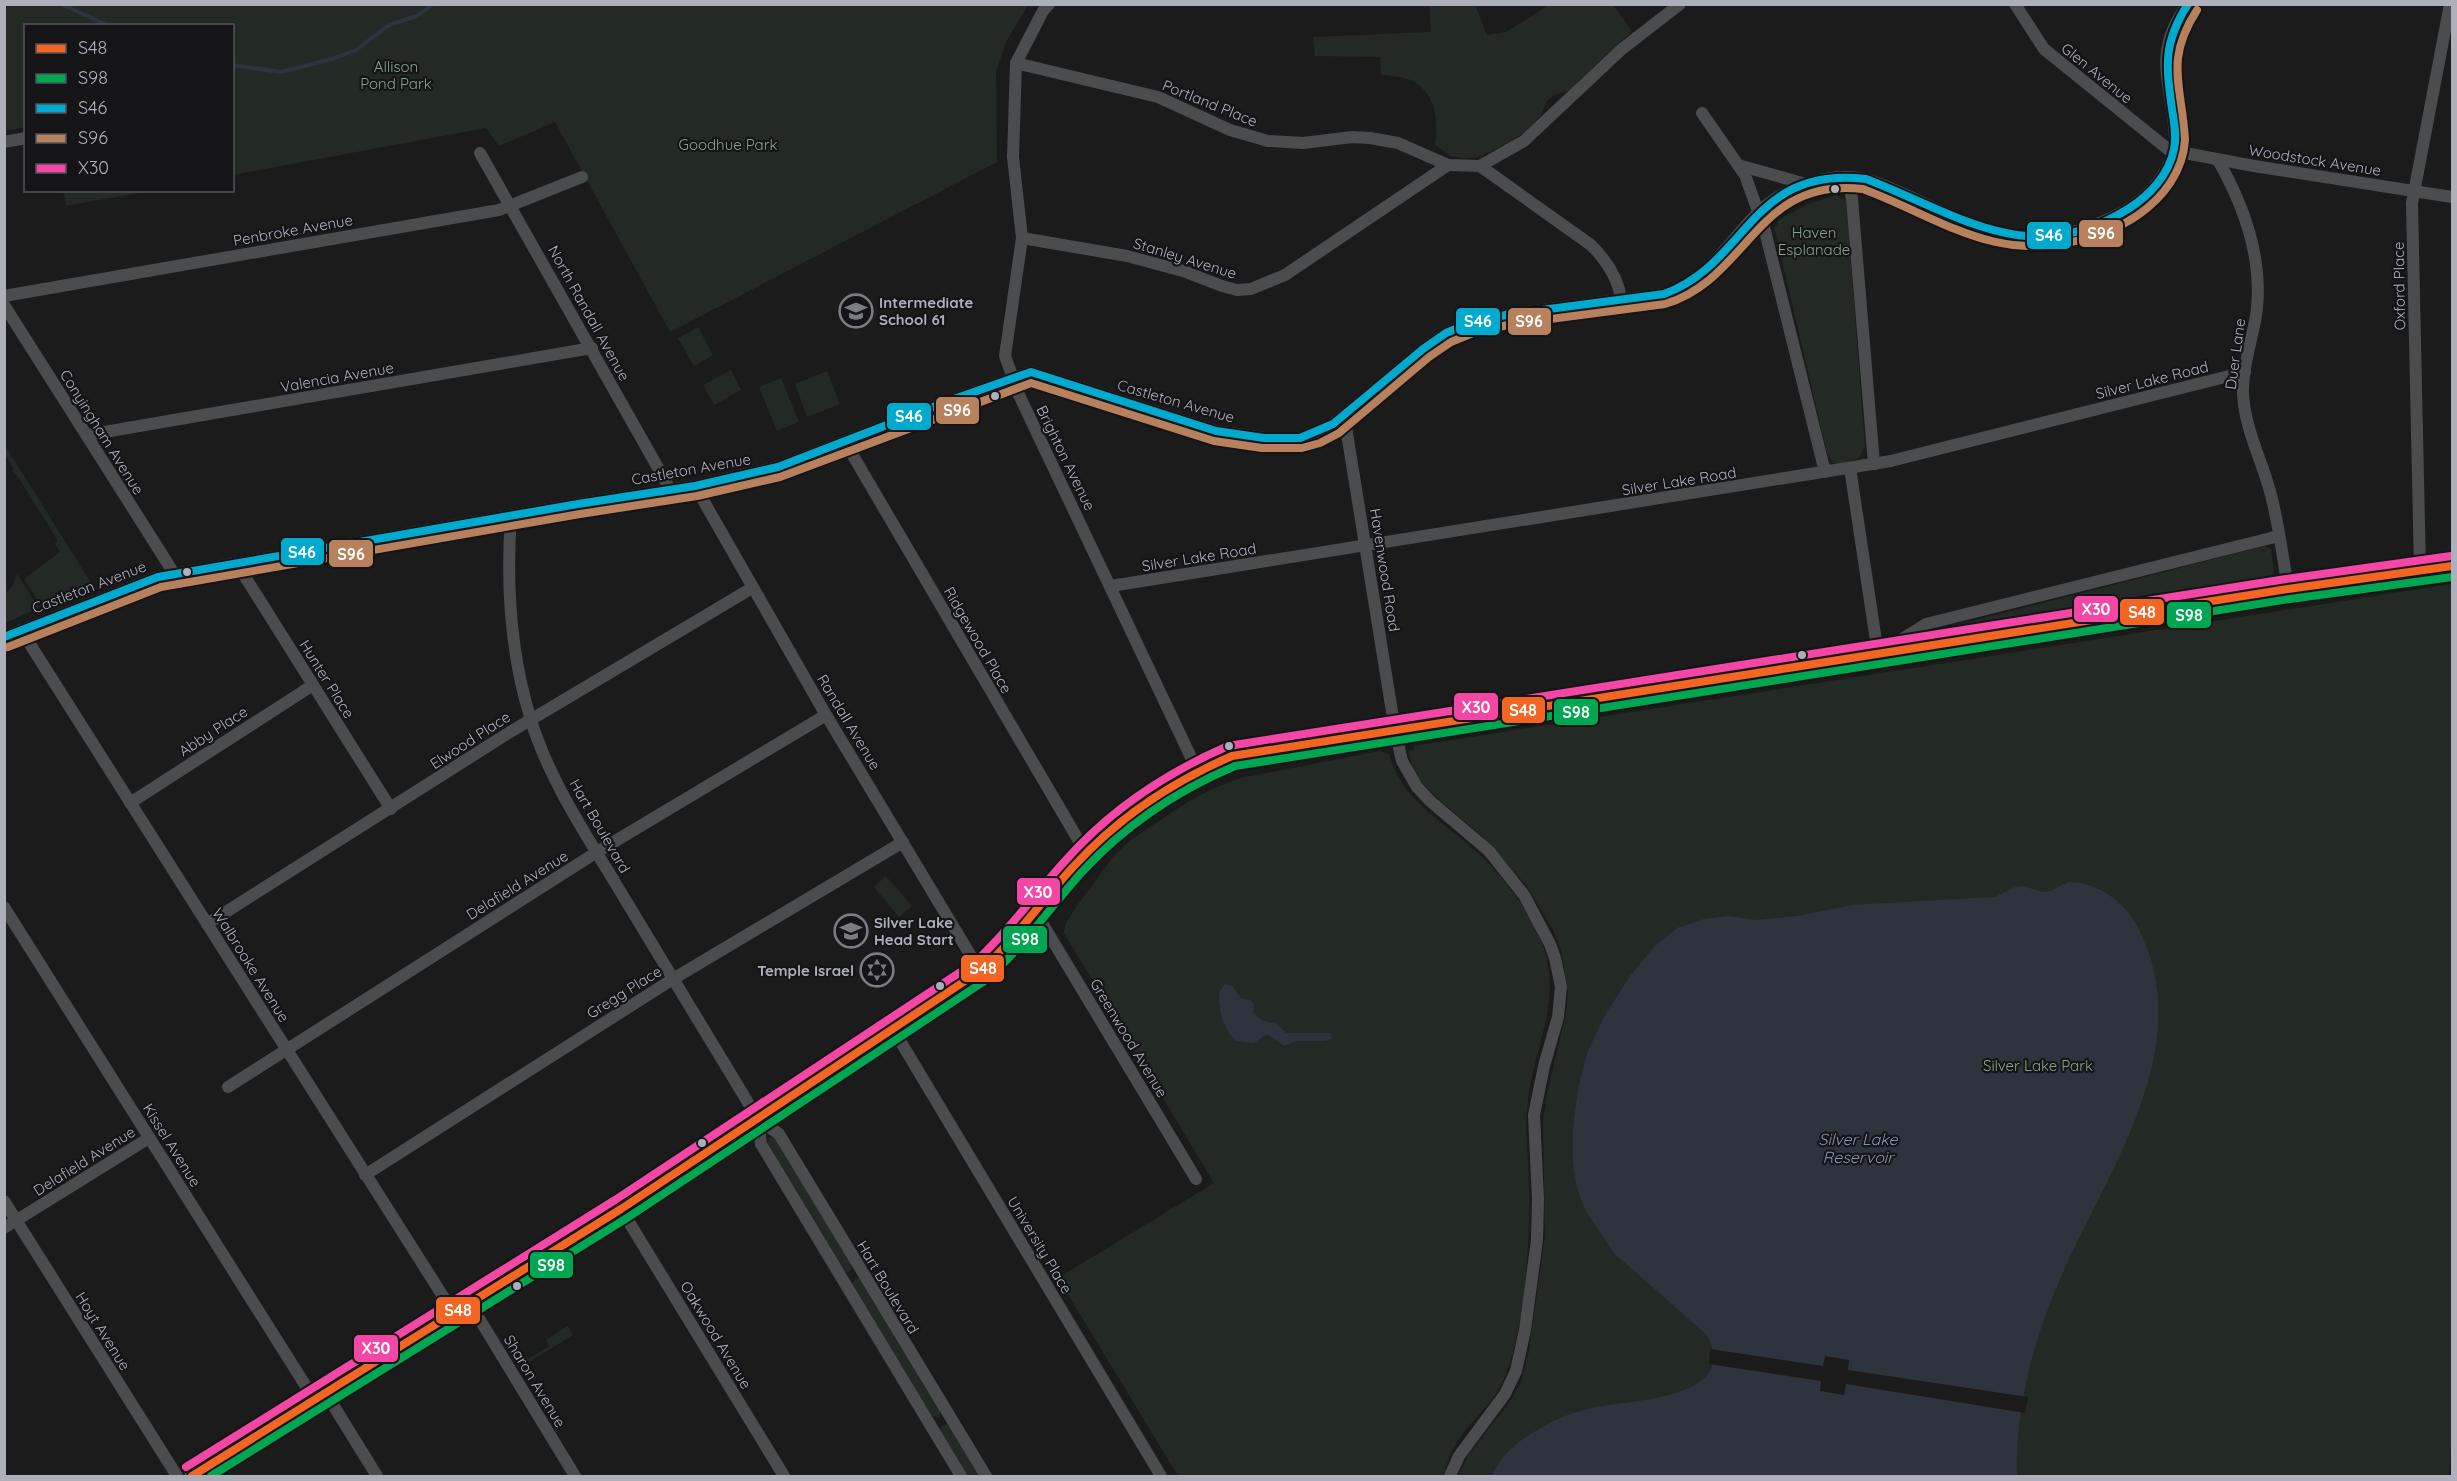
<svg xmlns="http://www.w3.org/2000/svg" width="2457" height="1481" viewBox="0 0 2457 1481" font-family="Quicksand,sans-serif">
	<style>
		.green { fill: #232a25 }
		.water { fill: #2e343d }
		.pier { fill: #1b1b1b }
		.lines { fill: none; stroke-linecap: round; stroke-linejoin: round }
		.stream { stroke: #2e343d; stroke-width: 4 }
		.minor { stroke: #4b4c4e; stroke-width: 12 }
		.major { stroke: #4e4e51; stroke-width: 15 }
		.bus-1-casing { stroke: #151517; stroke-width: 12 }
		.bus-2-casing { stroke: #151517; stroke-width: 12 }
		.bus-3-casing { stroke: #151517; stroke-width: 12 }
		.bus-4-casing { stroke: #151517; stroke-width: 12 }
		.bus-5-casing { stroke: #151517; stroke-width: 12 }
		.bus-1 { stroke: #f26522; stroke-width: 8 }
		.bus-2 { stroke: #00a651; stroke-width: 8 }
		.bus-3 { stroke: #00a9ce; stroke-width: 8 }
		.bus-4 { stroke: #b6815c; stroke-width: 8 }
		.bus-5 { stroke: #f346a5; stroke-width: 8 }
		.bus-dot { fill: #adafbb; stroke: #151517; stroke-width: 2 }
		.labels { text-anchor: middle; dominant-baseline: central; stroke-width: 4.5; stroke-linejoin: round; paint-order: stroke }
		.park-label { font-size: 15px; fill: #85a68c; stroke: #151517 }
		.street-label { font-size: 15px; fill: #adafbb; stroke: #151517 }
		.poi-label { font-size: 15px; font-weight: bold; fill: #adafbb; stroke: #151517; text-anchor: start }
		.water-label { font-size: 16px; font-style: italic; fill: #8597b5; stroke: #151517 }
		.line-badge { stroke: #151517; stroke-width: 2 }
		.badge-label { font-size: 16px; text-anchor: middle; font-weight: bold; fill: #fff }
	</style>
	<rect width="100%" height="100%" fill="#1b1b1b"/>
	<!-- green -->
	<g class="green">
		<path d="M1429 4 1475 5 1487 35 1506 32 1549 5H1613L1632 31 1568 91 1554 95 1547 101 1541 115 1525 132 1504 145 1479 157 1462 158 1451 156 1435 145C1439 119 1435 87 1405 78 1397 76 1389 76 1381 75L1380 57 1315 56 1313 37 1431 32Z"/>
		<polygon points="5,5 1028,5 1006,42 996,72 997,162 670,332 555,122 499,146 486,128 233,175 232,26 26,26 25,127 5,131"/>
		<polygon points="63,190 149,190 149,191 66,206"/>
		<polygon points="1837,195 1843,200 1846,199 1865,446 1859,458 1844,463 1833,463 1827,453 1774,227 1777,226 1778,220 1808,204"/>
		<polygon points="698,327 713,355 694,366 678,338"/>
		<polygon points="731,370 741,390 714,405 703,385"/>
		<polygon points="827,371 840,404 807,417 795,384"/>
		<polygon points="781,378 799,422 777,431 759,387"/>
		<polygon points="4,444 93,586 42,607 24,579 60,552 55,544 58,541 17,475 12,471 14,469 6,456"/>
		<polygon points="2265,546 2271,549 2274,575 2273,579 2268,581 1930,635 1929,632"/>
		<polygon points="17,574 39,608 5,623 5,594 13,585"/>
		<polygon points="2452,584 2452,1439 2449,1476 1458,1476 1469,1454 1509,1403 1521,1382 1529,1351 1545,1236 1543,1122 1547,1093 1566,1014 1568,993 1561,950 1552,928 1525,884 1481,835 1439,800 1421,782 1413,769 1408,751 1414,750 1414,746"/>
		<path d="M1380 751 1389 754C1402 804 1452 826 1485 860 1505 880 1524 905 1536 930 1570 995 1531 1046 1527 1111 1525 1137 1529 1163 1529 1188 1530 1244 1525 1325 1505 1377 1494 1405 1465 1424 1452 1451 1448 1459 1446 1468 1443 1476H1178L1058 1278 1214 1183 1064 933 1065 925 1076 907 1113 857 1132 839 1186 803 1212 789 1240 778Z"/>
		<polygon points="886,876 912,906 899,917 874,887"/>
		<polygon points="769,1137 775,1138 852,1266 850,1272 845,1272 768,1145"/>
		<polygon points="857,1277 861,1280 940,1411 940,1416 937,1418 931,1415 852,1284"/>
		<polygon points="568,1326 573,1335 524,1365 518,1354 523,1353 528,1359 549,1346 546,1340"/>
		<polygon points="948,1424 980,1476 968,1476 940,1430 941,1426"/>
	</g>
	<!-- water -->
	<g class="water">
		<path d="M2068 882C2097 882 2124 901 2137 926 2203 1049 2100 1180 2055 1291 2031 1348 2015 1415 2017 1476H1491C1495 1470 1498 1463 1503 1457 1516 1441 1541 1427 1560 1418 1569 1414 1581 1411 1591 1408 1626 1400 1742 1401 1707 1335L1615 1254 1586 1212 1577 1188 1573 1163V1129L1578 1088 1587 1053 1604 1017 1630 976 1654 947 1677 928 1704 919 1729 916 1756 920 1798 916 1852 905 1995 897 2015 887 2023 886 2042 892 2051 891Z"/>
		<path d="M1225 984 1232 986 1241 998 1252 1001 1254 1006 1253 1013 1262 1020 1277 1024 1286 1033H1330L1332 1038 1326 1041H1296L1284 1046 1267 1034 1254 1043 1236 1041C1223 1029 1219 1011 1219 993Z"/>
	</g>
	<!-- pier -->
	<polygon class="pier" points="1710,1349 1823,1366 1825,1356 1849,1360 1848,1370 2028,1397 2025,1413 1846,1384 1844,1395 1820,1391 1821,1381 1709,1364"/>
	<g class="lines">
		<!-- stream -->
		<g class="stream">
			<polyline points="61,4 109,26"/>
			<polyline points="232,65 281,72 332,59 356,50 389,25 417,16 433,4"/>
		</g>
		<!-- minor -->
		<g class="minor">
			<polyline points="1049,4 1043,11 1016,63 1013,157 1022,238 1005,356 1019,395 1197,770"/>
			<polyline points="2015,4 2044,49 2169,150 2254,166 2452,197"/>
			<path d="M1016 63 1158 97 1230 130 1268 141 1303 143 1352 137 1370 138 1398 143 1448 165 1480 166 1591 245C1606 260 1618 277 1621 299"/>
			<polyline points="1702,113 1745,175 1765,231 1825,472"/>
			<polyline points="4,142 26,138"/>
			<polyline points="480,153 670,489"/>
			<path d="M2218 160C2243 204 2262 256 2257 308 2254 336 2242 365 2243 394 2245 430 2262 460 2271 495 2279 526 2283 558 2288 589"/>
			<polyline points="1738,165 1806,184"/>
			<polyline points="1480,166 1524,141 1622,49 1680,4"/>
			<polyline points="1848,177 1852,199 1874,464"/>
			<polyline points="1022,238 1127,256 1183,271 1222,286 1237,290 1251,289 1285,275 1448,165"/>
			<polyline points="4,296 499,210 582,177"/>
			<polyline points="4,305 175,575"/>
			<polyline points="1344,415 1395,730 1402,761 1417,787 1430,801 1489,851 1524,895 1550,944 1555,958 1561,987 1558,1017 1544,1066 1534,1115 1538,1199 1537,1240 1525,1330 1516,1371 1505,1394 1459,1456 1450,1476"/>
			<polyline points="87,435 592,348"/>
			<polyline points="845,442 1086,853"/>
			<polyline points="1850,468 1878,654 1926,624 2279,536"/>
			<polyline points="695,486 826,715 980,971"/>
			<path d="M511 516C506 585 510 651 530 717 548 778 585 833 617 886 664 964 711 1042 758 1119L779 1134 986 1476"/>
			<polyline points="237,564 391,809"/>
			<polyline points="2420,570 2412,203 2450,4"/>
			<polyline points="1111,586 1891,461 2245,372"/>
			<polyline points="21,630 446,1301 480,1320 575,1476"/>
			<path d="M4 637 158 577 578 504 695 486 778 467 954 399 1031 372 1216 431 1264 438H1300L1316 433 1333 424 1423 349 1446 333 1470 323 1510 314 1664 294C1705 283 1725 247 1753 218 1780 188 1826 171 1866 179 1943 204 1999 260 2086 228 2103 222 2120 215 2135 204 2154 191 2175 164 2175 140 2174 86 2149 56 2188 4"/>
			<polyline points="130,803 313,685"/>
			<polyline points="4,907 314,1399"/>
			<polyline points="1036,913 1196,1179"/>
			<polyline points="207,924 510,732 752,588"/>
			<polyline points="893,1029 1161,1476"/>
			<polyline points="228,1087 597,852 826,715"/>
			<polyline points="758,1119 761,1144 961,1476"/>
			<polyline points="365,1175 673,979 903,842"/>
			<polyline points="4,1201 177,1476"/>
			<polyline points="621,1209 784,1476"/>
			<polyline points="4,1228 149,1138"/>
			<polyline points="325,1392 377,1476"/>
		</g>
		<!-- major -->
		<path class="major" d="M192 1476 621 1209 980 971C1022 936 1049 890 1087 852 1127 811 1179 777 1232 756L2288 589 2452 566"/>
		<!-- bus-1 casing -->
		<g class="bus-1-casing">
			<path id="bus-1" d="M192 1476 621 1209 980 971C1016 939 1042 900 1075 865 1119 817 1172 782 1232 756L2288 589 2452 566"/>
		</g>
		<!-- bus-2 casing -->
		<g class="bus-2-casing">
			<path id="bus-2" d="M211 1476 627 1218 986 980C1022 948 1049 909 1081 873 1124 826 1176 791 1235 766L2290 599 2452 577"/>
		</g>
		<!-- bus-3 casing -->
		<g class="bus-3-casing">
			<path id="bus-3" d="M4 637 158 577 578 504 695 486 778 467 954 399 1031 372 1216 431 1264 438H1300L1333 424 1423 349 1446 333 1470 323 1510 314 1664 294C1749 263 1750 165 1866 179 1958 214 2029 271 2128 209 2149 196 2169 175 2174 149 2177 136 2174 122 2172 109 2166 65 2163 43 2188 4"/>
		</g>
		<!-- bus-4 casing -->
		<g class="bus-4-casing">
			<path id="bus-4" d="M8 647 161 587 580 514 697 496 780 477 1031 383 1214 441 1262 448H1302L1320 443 1339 433 1429 357 1451 342 1473 333 1512 324 1665 304C1749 279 1756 176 1863 189 1940 218 1994 263 2080 240 2100 235 2121 227 2138 215 2164 197 2183 171 2185 140 2182 85 2164 61 2197 10"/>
		</g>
		<!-- bus-5 casing -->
		<g class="bus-5-casing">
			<path id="bus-5" d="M186 1467 615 1200 974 963C1008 932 1034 895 1065 861 1110 810 1166 773 1228 746L2286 579 2451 556"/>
		</g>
		<!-- bus-1 -->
		<use href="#bus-1" class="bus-1"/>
		<!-- bus-2 -->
		<use href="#bus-2" class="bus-2"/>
		<!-- bus-3 -->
		<use href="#bus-3" class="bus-3"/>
		<!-- bus-4 -->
		<use href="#bus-4" class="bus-4"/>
		<!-- bus-5 -->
		<use href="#bus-5" class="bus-5"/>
	</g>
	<!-- icons -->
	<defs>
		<g id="school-ring" transform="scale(1.725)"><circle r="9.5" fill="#151517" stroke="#7a7b83" stroke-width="1.5"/><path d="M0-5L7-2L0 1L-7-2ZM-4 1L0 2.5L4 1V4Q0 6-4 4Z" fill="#7a7b83"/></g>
		<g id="synagogue-ring" transform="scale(1.725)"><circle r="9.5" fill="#151517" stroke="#7a7b83" stroke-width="1.5"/><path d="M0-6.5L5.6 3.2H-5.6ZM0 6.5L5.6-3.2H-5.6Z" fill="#7a7b83"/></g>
	</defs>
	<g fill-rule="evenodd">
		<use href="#school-ring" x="856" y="311"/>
		<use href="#school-ring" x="851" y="931"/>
		<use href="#synagogue-ring" x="877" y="970"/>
	</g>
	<!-- markers -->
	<g class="bus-dot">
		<circle cx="1835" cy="189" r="5"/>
		<circle cx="995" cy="396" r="5"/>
		<circle cx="187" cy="572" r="5"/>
		<circle cx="1802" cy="655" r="5"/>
		<circle cx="1229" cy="746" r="5"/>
		<circle cx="940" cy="986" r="5"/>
		<circle cx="702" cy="1143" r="5"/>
		<circle cx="517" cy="1286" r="5"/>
	</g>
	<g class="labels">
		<!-- park labels -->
		<g class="park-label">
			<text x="396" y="66">Allison<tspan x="396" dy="17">Pond Park</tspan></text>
			<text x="728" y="144">Goodhue Park</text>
			<text x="1814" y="232">Haven<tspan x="1814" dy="17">Esplanade</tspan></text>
			<text x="2038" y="1065">Silver Lake Park</text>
		</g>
		<!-- street labels -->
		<g class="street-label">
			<text transform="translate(2097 73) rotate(39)">Glen Avenue</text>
			<text transform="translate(1210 103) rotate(22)">Portland Place</text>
			<text transform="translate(2315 160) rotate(9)">Woodstock Avenue</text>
			<text transform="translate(293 230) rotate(-10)">Penbroke Avenue</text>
			<text transform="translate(1185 258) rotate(17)">Stanley Avenue</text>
			<text transform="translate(2399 286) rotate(-91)">Oxford Place</text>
			<text transform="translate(589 313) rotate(61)">North Randall Avenue</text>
			<text transform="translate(2235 354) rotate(-82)">Duer Lane</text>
			<text transform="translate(337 377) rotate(-10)">Valencia Avenue</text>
			<text transform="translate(2152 380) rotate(-14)">Silver Lake Road</text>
			<text transform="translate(1176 401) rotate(16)">Castleton Avenue</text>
			<text transform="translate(102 432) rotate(58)">Conyingham Avenue</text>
			<text transform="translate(1066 458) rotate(64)">Brighton Avenue</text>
			<text transform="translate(691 469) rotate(-10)">Castleton Avenue</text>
			<text transform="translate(1679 481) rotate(-9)">Silver Lake Road</text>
			<text transform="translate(1199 557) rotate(-9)">Silver Lake Road</text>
			<text transform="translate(1385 570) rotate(81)">Havenwood Road</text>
			<text transform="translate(89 587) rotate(-21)">Castleton Avenue</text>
			<text transform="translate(978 640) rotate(60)">Ridgewood Place</text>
			<text transform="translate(327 679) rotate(58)">Hunter Place</text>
			<text transform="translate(849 722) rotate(59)">Randall Avenue</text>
			<text transform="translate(213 731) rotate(-33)">Abby Place</text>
			<text transform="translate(470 740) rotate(-33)">Elwood Place</text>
			<text transform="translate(600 826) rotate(60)">Hart Boulevard</text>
			<text transform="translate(517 885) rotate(-32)">Delafield Avenue</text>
			<text transform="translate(251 965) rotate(58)">Walbrooke Avenue</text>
			<text transform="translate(624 992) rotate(-32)">Gregg Place</text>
			<text transform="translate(1129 1038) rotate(59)">Greenwood Avenue</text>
			<text transform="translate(172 1145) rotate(58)">Kissel Avenue</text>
			<text transform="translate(84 1161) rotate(-32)">Delafield Avenue</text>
			<text transform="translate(1040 1245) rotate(59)">University Place</text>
			<text transform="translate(888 1287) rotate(59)">Hart Boulevard</text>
			<text transform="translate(103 1331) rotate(58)">Hoyt Avenue</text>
			<text transform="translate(716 1335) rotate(59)">Oakwood Avenue</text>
			<text transform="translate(535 1381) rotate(59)">Sharon Avenue</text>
		</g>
		<!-- poi labels -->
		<g class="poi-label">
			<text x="879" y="302">Intermediate<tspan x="879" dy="17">School 61</tspan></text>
			<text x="874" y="922">Silver Lake<tspan x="874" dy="17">Head Start</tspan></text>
			<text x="854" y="970" text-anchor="end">Temple Israel</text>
		</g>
		<!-- water labels -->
		<g class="water-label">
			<text x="1858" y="1139">Silver Lake<tspan x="1858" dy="18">Reservoir</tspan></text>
		</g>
	</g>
	<g class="line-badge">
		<rect x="2078" y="219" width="46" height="29" rx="6" fill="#b6815c"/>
		<rect x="2026" y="221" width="46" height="29" rx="6" fill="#00a9ce"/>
		<rect x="1455" y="307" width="46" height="29" rx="6" fill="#00a9ce"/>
		<rect x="1507" y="307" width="45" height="29" rx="6" fill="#b6815c"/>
		<rect x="935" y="396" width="45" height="29" rx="6" fill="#b6815c"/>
		<rect x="886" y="402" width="46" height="29" rx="6" fill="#00a9ce"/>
		<rect x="280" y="537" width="45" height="29" rx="6" fill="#00a9ce"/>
		<rect x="328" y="539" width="46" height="29" rx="6" fill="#b6815c"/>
		<rect x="2073" y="595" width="46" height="28" rx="6" fill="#f346a5"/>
		<rect x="2119" y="598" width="46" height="28" rx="6" fill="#f26522"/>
		<rect x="2166" y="601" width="46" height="28" rx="6" fill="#00a651"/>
		<rect x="1453" y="692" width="46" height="29" rx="6" fill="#f346a5"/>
		<rect x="1501" y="696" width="45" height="28" rx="6" fill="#f26522"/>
		<rect x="1553" y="698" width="46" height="28" rx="6" fill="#00a651"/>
		<rect x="1016" y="877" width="45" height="29" rx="6" fill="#f346a5"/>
		<rect x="1002" y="925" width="46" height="29" rx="6" fill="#00a651"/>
		<rect x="960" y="954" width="45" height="29" rx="6" fill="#f26522"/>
		<rect x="529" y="1251" width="45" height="28" rx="6" fill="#00a651"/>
		<rect x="435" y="1296" width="46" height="29" rx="6" fill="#f26522"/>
		<rect x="353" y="1334" width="46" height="29" rx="6" fill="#f346a5"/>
	</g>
	<g class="badge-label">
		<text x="2101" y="239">S96</text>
		<text x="2049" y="241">S46</text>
		<text x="1478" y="327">S46</text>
		<text x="1529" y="327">S96</text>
		<text x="957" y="416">S96</text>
		<text x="909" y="422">S46</text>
		<text x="302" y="558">S46</text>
		<text x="351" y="560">S96</text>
		<text x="2096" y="615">X30</text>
		<text x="2142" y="618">S48</text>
		<text x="2189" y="621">S98</text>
		<text x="1476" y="713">X30</text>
		<text x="1523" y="716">S48</text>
		<text x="1576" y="718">S98</text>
		<text x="1038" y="898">X30</text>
		<text x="1025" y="945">S98</text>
		<text x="983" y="974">S48</text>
		<text x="551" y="1271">S98</text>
		<text x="458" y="1316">S48</text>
		<text x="376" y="1354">X30</text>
	</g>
	<!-- border -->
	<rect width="2457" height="1481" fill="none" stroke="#adafbb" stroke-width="12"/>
	<!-- legend -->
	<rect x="24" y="24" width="210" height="168" fill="#151517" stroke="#525359" stroke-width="1.5"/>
	<rect x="36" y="44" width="30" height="9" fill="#f26522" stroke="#525359" stroke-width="1.5"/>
	<text x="78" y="54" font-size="18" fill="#adafbb">S48</text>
	<rect x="36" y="74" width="30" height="9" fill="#00a651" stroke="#525359" stroke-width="1.5"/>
	<text x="78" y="84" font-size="18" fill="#adafbb">S98</text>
	<rect x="36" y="104" width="30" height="9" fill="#00a9ce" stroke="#525359" stroke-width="1.5"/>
	<text x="78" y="114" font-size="18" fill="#adafbb">S46</text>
	<rect x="36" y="134" width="30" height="9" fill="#b6815c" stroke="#525359" stroke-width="1.5"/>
	<text x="78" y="144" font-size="18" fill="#adafbb">S96</text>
	<rect x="36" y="164" width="30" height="9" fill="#f346a5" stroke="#525359" stroke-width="1.5"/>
	<text x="78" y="174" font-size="18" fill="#adafbb">X30</text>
</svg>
